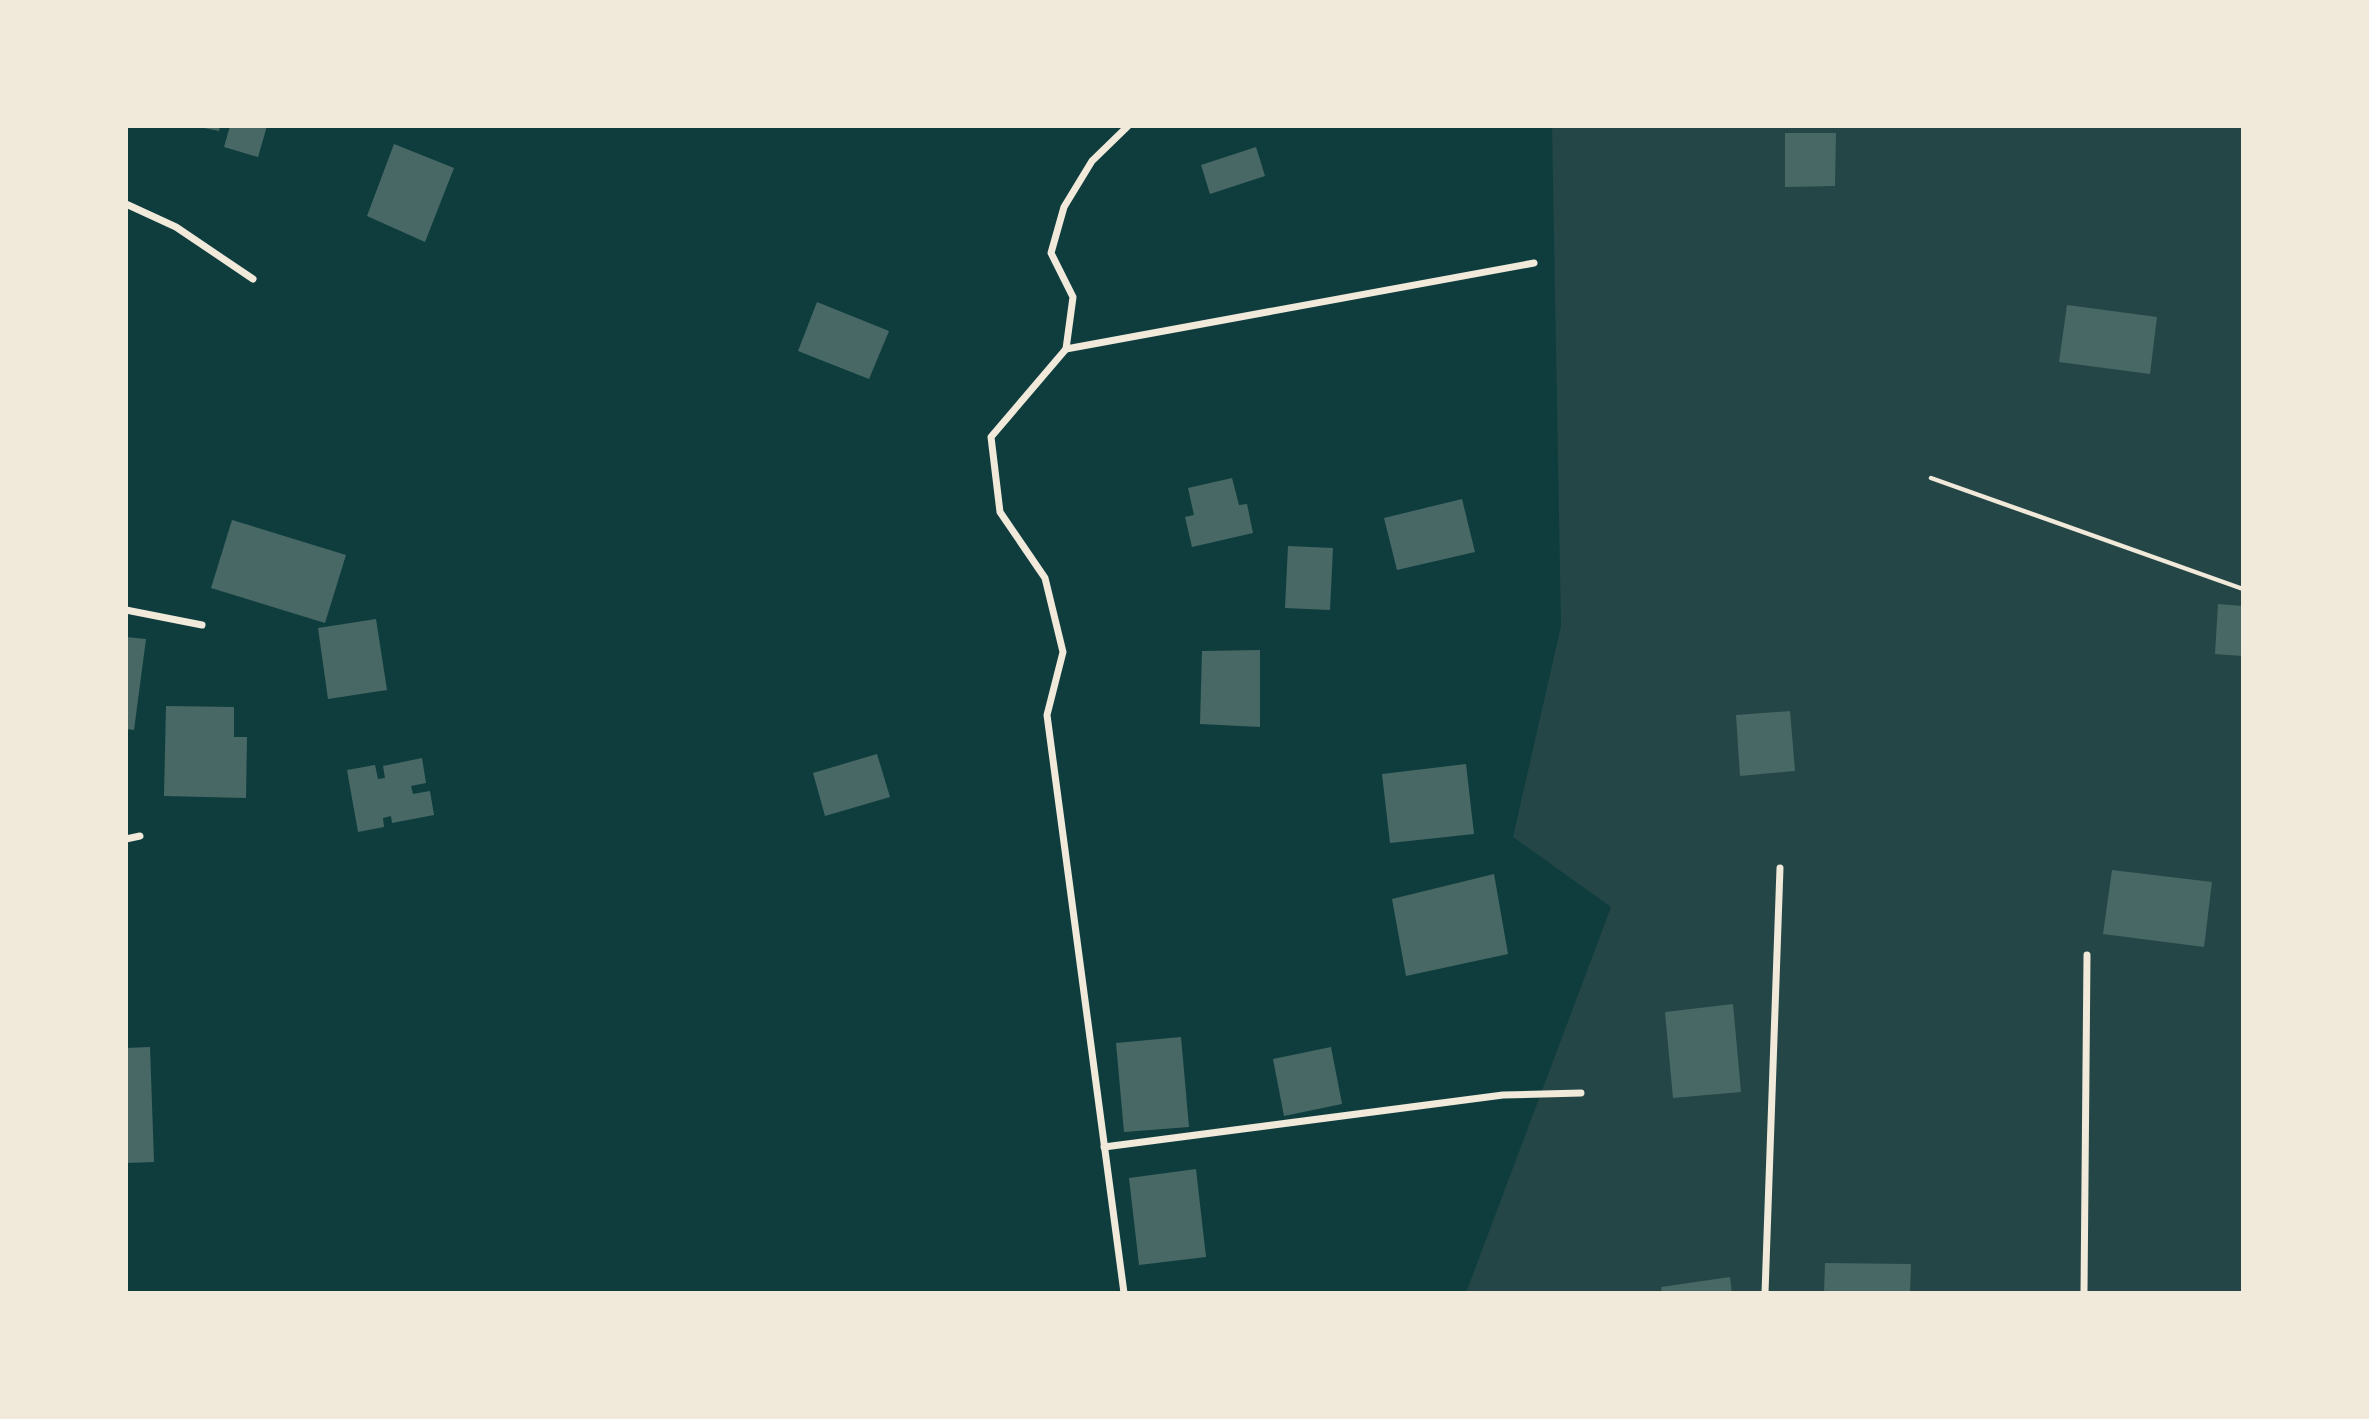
<svg xmlns="http://www.w3.org/2000/svg" width="2369" height="1419" viewBox="0 0 2369 1419" font-family="'Zilla Slab',serif">
	<style>
		.green { fill: #244646 }
		.building { fill: #486865 }
		.lines { fill: none; stroke-linecap: round; stroke-linejoin: round }
		.path { stroke: #f1e9da; stroke-width: 4.5 }
		.minor { stroke: #f1e9da; stroke-width: 7 }
	</style>
	<rect width="100%" height="100%" fill="#0f3d3e"/>
	<!-- green -->
	<polygon class="green" points="1552,126 2243,126 2243,1293 1466,1293 1611,907 1513,837 1561,626"/>
	<!-- building -->
	<g class="building">
		<polygon points="194,126 220,126 219,131"/>
		<polygon points="230,126 267,126 258,157 224,147"/>
		<polygon points="1785,133 1836,133 1835,186 1785,187"/>
		<polygon points="394,144 454,168 425,242 367,216"/>
		<polygon points="1256,147 1265,176 1210,194 1201,165"/>
		<polygon points="817,302 889,331 869,379 798,351"/>
		<polygon points="2067,305 2157,317 2150,374 2059,362"/>
		<polygon points="1232,478 1239,505 1247,504 1253,533 1192,547 1185,517 1194,515 1188,488"/>
		<polygon points="1462,499 1475,552 1397,570 1384,518"/>
		<polygon points="232,520 346,555 325,623 211,588"/>
		<polygon points="1288,546 1333,548 1330,610 1285,608"/>
		<polygon points="2218,604 2243,606 2243,656 2215,654"/>
		<polygon points="376,619 387,690 328,699 318,628"/>
		<polygon points="126,637 146,639 134,730 126,729"/>
		<polygon points="1260,650 1260,727 1200,724 1202,651"/>
		<polygon points="166,706 234,707 234,737 247,737 246,798 164,796"/>
		<polygon points="1790,711 1795,771 1740,776 1736,715"/>
		<polygon points="877,754 890,797 825,816 813,773"/>
		<polygon points="422,758 426,783 411,786 413,794 430,791 434,815 392,823 391,816 383,818 384,827 358,832 347,770 375,765 378,779 385,778 383,766"/>
		<polygon points="1466,764 1474,834 1390,843 1382,774"/>
		<polygon points="2112,870 2212,882 2204,947 2103,934"/>
		<polygon points="1494,874 1508,954 1406,976 1392,899"/>
		<polygon points="1733,1004 1741,1092 1673,1098 1665,1012"/>
		<polygon points="1181,1037 1189,1127 1124,1132 1116,1043"/>
		<polygon points="150,1047 154,1162 126,1163 126,1048"/>
		<polygon points="1331,1047 1342,1104 1284,1116 1273,1059"/>
		<polygon points="1196,1169 1206,1257 1139,1265 1129,1178"/>
		<polygon points="1825,1263 1911,1264 1910,1293 1824,1293"/>
		<polygon points="1730,1277 1732,1293 1662,1293 1661,1287"/>
	</g>
	<g class="lines">
		<!-- path -->
		<polyline class="path" points="1931,478 2243,589"/>
		<!-- minor -->
		<g class="minor">
			<polyline points="126,204 176,227 253,279"/>
			<polyline points="1066,349 1534,263"/>
			<polyline points="126,610 202,625"/>
			<polyline points="126,839 140,836"/>
			<polyline points="1104,1147 1503,1095 1581,1093"/>
			<polyline points="1124,1293 1047,715 1063,652 1045,578 1000,512 991,437 1066,349 1073,297 1051,253 1064,207 1092,161 1128,126"/>
			<polyline points="1765,1293 1780,868"/>
			<polyline points="2084,1293 2087,955"/>
		</g>
	</g>
	<!-- border -->
	<rect width="2369" height="1419" fill="none" stroke="#f1e9da" stroke-width="256"/>
</svg>
